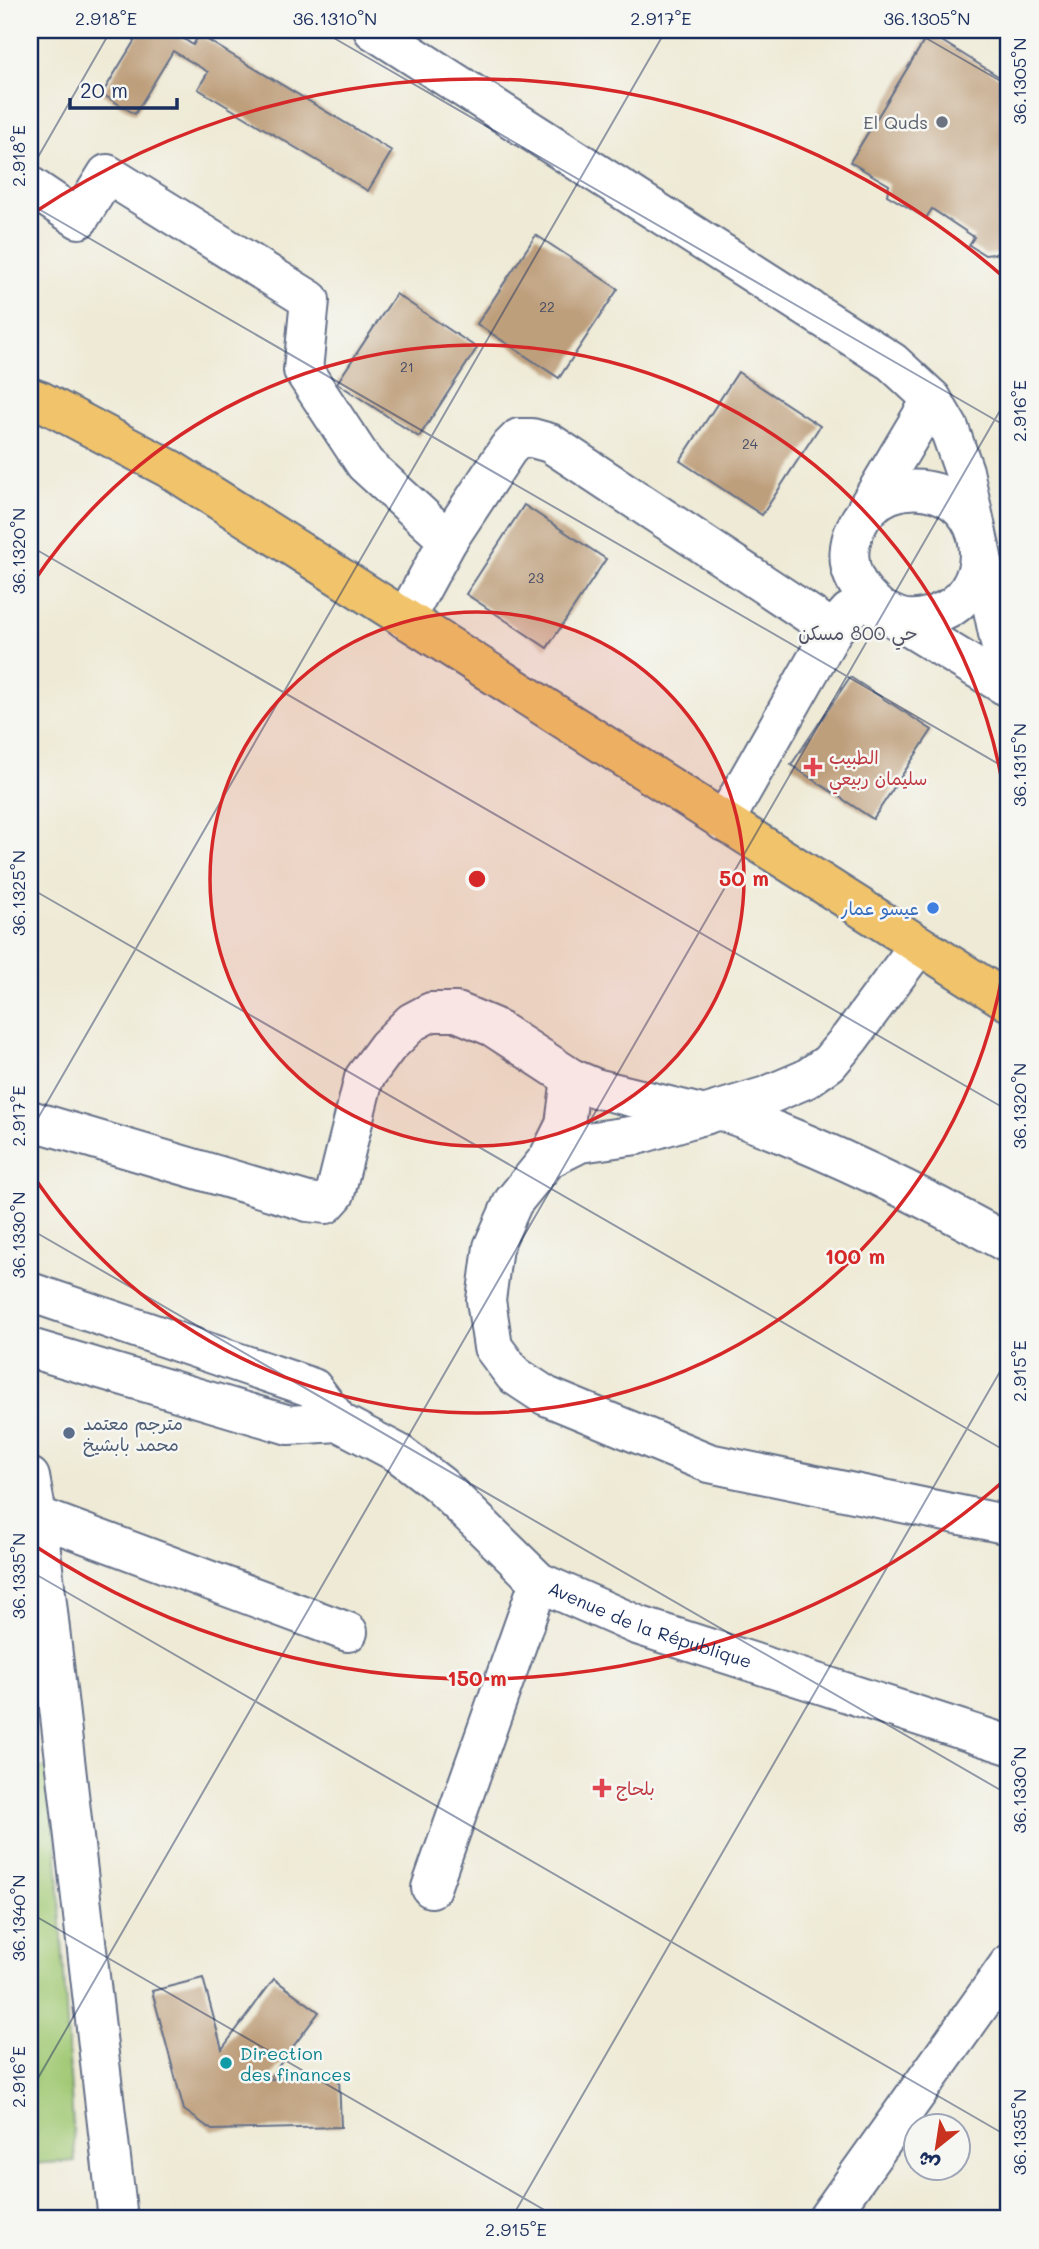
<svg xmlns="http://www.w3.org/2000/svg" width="1039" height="2249" viewBox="0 0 1039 2249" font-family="Mali,'Playpen Sans Arabic',sans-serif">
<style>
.green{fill:#a1c975;stroke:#5e7c6a;stroke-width:2}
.building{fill:#be9f7b}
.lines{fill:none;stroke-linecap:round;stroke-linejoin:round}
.minor-casing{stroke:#657088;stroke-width:42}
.major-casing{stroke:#657088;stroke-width:42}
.minor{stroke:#fff;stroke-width:38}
.major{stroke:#f1c36a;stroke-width:38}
.ticks{fill:none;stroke:#1b2f5e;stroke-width:2;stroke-opacity:0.45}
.ring{fill:none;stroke:#d62828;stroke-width:3.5}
.worship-dot{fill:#6b7280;stroke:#f6f6f2;stroke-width:2.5}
.health-dot{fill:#e0444e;stroke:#f6f6f2;stroke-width:2.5}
.shop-dot{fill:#3f7fe0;stroke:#f6f6f2;stroke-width:2.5}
.service-dot{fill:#5c6f8a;stroke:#f6f6f2;stroke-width:2.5}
.culture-dot{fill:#0f9aa8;stroke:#f6f6f2;stroke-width:2.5}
.labels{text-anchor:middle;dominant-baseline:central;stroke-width:5;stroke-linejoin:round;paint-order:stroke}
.number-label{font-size:14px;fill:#444b65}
.worship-label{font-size:18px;fill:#5b616d;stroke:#f6f6f2;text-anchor:end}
.health-label{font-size:18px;fill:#be3a42;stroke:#f6f6f2;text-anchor:start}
.shop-label{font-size:18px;fill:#366cbe;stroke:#f6f6f2;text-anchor:end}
.service-label{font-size:18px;fill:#4e5e75;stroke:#f6f6f2;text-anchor:start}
.street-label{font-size:18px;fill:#1b2f5e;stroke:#f6f6f2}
.culture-label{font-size:18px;fill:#0d838f;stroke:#f6f6f2;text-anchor:start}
.neighbourhood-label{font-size:19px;fill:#545668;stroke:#f6f6f2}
.centre{fill:#d62828;stroke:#f6f6f2;stroke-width:3.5}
.ring-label{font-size:21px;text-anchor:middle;font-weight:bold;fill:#d62828;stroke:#f6f6f2;stroke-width:5;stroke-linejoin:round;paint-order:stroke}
.neatline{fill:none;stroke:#1b2f5e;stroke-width:2.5}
.ticks-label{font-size:18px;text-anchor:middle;fill:#1b2f5e}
</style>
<rect width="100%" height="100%" fill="#f6f6f2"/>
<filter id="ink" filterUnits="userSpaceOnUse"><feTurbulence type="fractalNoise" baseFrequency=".0143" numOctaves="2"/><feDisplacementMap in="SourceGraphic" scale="14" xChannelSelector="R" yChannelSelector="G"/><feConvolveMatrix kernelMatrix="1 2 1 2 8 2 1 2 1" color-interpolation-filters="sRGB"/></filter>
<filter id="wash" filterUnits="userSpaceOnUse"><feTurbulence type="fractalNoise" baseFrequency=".00686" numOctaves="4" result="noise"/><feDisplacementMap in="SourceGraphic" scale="28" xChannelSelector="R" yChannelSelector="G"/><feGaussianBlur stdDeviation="1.57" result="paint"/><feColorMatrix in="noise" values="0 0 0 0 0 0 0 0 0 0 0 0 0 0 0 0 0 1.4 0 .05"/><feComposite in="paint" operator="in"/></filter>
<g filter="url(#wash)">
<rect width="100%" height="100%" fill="#eeead5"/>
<path class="green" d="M52,1768L75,2161L30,2164V1769Z"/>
<g id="blocks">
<path class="building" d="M141,30H185L181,37L193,45L199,35L392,151L368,191L198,89L208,72L173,51L135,114L102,94Z
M929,33L1009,83V237L1002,253L985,255L969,245L974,237L932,209L926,218L887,195L889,185L850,162Z
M536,235L618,289L559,378L477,324Z
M396,294L477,348L419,437L337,383Z
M738,372L820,426L762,515L680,461Z
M524,505L606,559L547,648L466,594Z
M850,677L932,730L873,819L791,765Z
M203,1978L222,2049L274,1979L319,2012L269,2079L339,2077L341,2127L212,2130L184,2110L152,1991Z"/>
</g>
</g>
<g filter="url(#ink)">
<use href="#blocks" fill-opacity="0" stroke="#657088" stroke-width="2"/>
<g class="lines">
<g class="minor-casing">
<g id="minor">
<path d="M373,30L892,362L932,399L949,428L964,471L1009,686"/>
<path d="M30,186L79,219L107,174L310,300L303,370L365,464L448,540"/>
<path d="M867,508L932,399"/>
<path d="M881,610C888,612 894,616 901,618C913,621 926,618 937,614C993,595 993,512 937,493C921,488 906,488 890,494C860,506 840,546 854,577C861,592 870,600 881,610L1009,688"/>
<path d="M405,619L448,540L508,449L519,438H532L550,443L833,630"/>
<path d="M724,822L833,630L849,612"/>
<path d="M919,945L850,1038L829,1063L806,1079L766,1096L637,1135L580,1143L548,1159L513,1202L493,1247L486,1300L493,1347L514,1375L546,1396L709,1463L1009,1525"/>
<path d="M719,1110C820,1145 915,1192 1009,1244"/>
<path d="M30,1120L308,1202L326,1204L335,1194L364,1078L387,1047L412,1022L431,1012H457L493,1027L571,1078L595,1088L705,1115"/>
<path d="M548,1159L565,1125L571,1078"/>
<path id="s1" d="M30,1292L313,1388L339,1422L398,1453L440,1485L539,1582L637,1625L1009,1745"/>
<path d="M30,1348L289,1425L339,1422"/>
<path d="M30,1477L37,1516L118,2219"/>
<path d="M37,1516L348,1632"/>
<path d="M431,1888L539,1582"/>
<path d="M827,2219L1009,1964"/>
</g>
</g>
<g class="major-casing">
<path id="major" d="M30,397L41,401L170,469L1009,1002"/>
</g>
<use href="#minor" class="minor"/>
<use href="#major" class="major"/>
</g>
</g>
<path class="ticks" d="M320,30L1009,428M912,30L1009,86M30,171L111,30M30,204L1009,770M30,546L1009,1111M30,888L1009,1453M30,1132L666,30M30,1229L1009,1795M30,1571L1009,2137M30,1913L560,2219M30,2092L1009,395M511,2219L1009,1356"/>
<circle cx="477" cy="879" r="267" fill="#d62828" fill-opacity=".12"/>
<g class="ring">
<circle cx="477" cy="879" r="267"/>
<path d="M1009 926A534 534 0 0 1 32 1174M32 584A534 534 0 0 1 1009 832"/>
<path d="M1007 1478A800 800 0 0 1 35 1546M35 212A800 800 0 0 1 1007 280"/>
</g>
<circle class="worship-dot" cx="942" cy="122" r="7"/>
<g class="health-dot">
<path d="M809.5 756.5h7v7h7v7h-7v7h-7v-7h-7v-7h7z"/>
<path d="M598.5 1777.5h7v7h7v7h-7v7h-7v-7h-7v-7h7z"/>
</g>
<circle class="shop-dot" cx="933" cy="908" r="7"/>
<circle class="service-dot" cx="69" cy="1433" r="7"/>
<circle class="culture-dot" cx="226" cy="2063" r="7"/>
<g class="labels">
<g class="number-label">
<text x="547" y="306">22</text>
<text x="407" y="366">21</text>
<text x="750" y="443">24</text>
<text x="536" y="577">23</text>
</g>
<g class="worship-label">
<text x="928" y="122">El Quds</text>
</g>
<g class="health-label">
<text x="829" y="757">الطبيب<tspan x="829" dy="21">سليمان ربيعي</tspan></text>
<text x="616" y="1788">بلحاج</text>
</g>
<g class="shop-label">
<text x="919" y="908">عيسو عمار</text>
</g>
<g class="service-label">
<text x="83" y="1423">مترجم معتمد<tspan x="83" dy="21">محمد بابشيخ</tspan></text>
</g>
<g class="street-label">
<text stroke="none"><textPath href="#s1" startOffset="719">Avenue de la République</textPath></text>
</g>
<g class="culture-label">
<text x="240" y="2053">Direction<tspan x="240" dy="21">des finances</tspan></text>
</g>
<g class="neighbourhood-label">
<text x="858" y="632">حي 800 مسكن</text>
</g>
</g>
<circle cx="477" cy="879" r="10" class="centre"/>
<g class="ring-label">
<text x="744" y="886">50 m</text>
<text x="855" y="1264">100 m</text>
<text x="477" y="1686">150 m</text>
</g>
<rect width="1039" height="2249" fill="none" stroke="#f6f6f2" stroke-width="77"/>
<g transform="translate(937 2147) rotate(210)"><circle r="33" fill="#f6f6f2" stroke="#9ea6b7" stroke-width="2"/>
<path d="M0-5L12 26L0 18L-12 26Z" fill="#c8321e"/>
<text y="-10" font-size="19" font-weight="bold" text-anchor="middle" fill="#1b2f5e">ش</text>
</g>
<path d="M70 98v10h107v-10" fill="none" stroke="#1b2f5e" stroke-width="3.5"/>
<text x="80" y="98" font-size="21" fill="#1b2f5e" stroke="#f6f6f2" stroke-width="5" paint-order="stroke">20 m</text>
<rect x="38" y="38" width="962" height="2172" class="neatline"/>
<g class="ticks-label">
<text x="106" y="25">2.918°E</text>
<text x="335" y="25">36.1310°N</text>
<text x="661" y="25">2.917°E</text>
<text x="927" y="25">36.1305°N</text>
<text transform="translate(1020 81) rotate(-90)" y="6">36.1305°N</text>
<text transform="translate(19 156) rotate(-90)" y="6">2.918°E</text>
<text transform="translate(1020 411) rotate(-90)" y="6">2.916°E</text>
<text transform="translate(19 551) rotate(-90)" y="6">36.1320°N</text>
<text transform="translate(1020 765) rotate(-90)" y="6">36.1315°N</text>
<text transform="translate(19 893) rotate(-90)" y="6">36.1325°N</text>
<text transform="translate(1020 1106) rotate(-90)" y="6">36.1320°N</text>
<text transform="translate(19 1116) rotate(-90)" y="6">2.917°E</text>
<text transform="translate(19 1235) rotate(-90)" y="6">36.1330°N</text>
<text transform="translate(1020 1371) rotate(-90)" y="6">2.915°E</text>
<text transform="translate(19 1576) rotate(-90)" y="6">36.1335°N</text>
<text transform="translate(1020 1790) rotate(-90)" y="6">36.1330°N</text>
<text transform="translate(19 1918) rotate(-90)" y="6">36.1340°N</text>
<text transform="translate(19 2077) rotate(-90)" y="6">2.916°E</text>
<text transform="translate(1020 2132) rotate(-90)" y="6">36.1335°N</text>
<text x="516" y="2236">2.915°E</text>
</g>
</svg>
